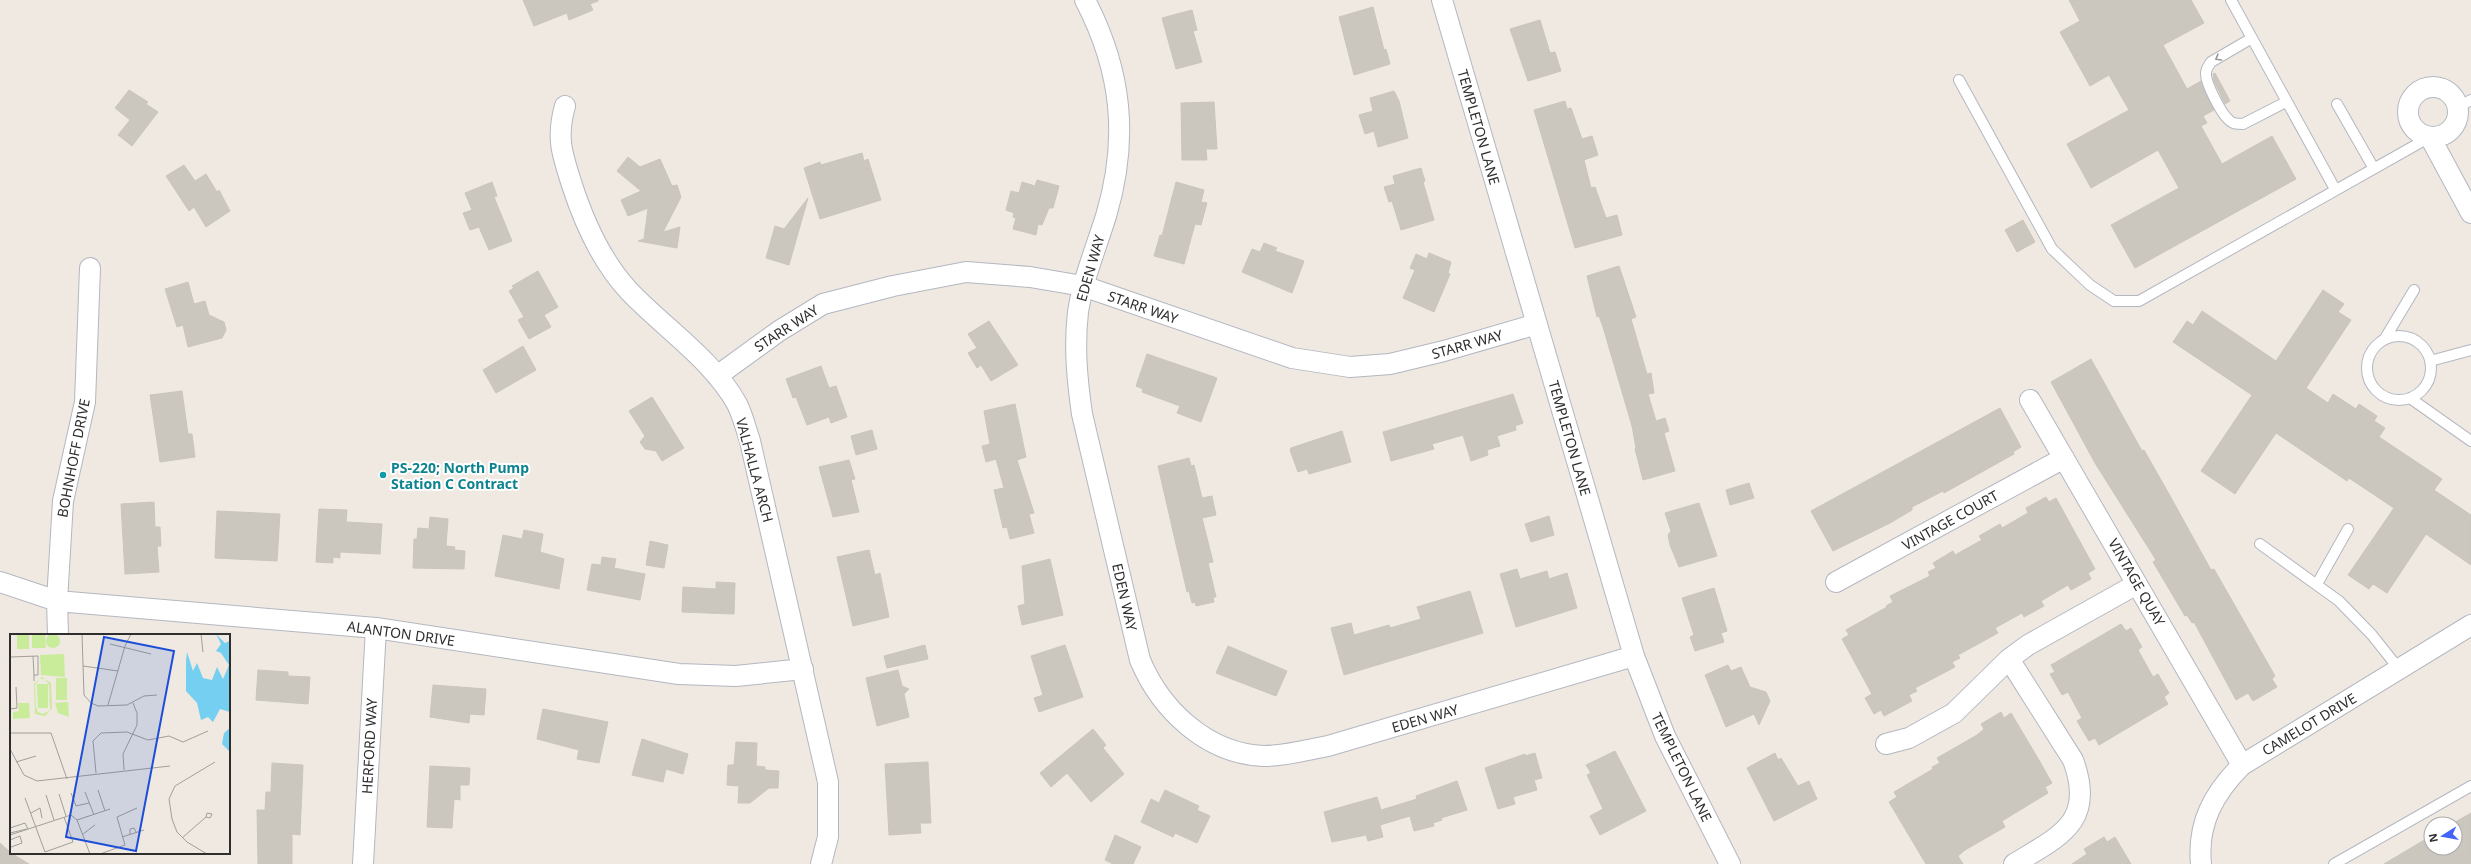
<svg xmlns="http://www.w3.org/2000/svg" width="2471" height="864" viewBox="0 0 2471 864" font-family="'Noto Sans',sans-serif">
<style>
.building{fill:#cbc7bf;stroke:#cbc5ba}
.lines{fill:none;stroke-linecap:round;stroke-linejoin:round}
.lane-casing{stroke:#b4b7c1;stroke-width:12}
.street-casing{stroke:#b4b7c1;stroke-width:22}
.lane{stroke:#fff;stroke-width:10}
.street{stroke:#fff;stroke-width:20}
.oneway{stroke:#969696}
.culture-dot{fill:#0f9aa8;stroke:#fff;stroke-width:1.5}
.labels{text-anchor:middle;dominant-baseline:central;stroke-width:4;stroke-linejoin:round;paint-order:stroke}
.street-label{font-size:14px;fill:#2e2e2e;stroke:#fff}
.culture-label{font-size:14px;font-weight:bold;fill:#0d838f;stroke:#fff;text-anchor:start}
.inset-road{fill:none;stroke:#a29e99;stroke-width:1}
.view{fill:#1d4ed8;fill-opacity:0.15;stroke:#1d4ed8;stroke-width:2}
.inset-edge{fill:none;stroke:#2e2e2e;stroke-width:2}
</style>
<rect width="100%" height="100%" fill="#efe9e1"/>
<path class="building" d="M523,0H598V1L590,4L593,10L569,20L567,13L534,26Z
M2069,0H2191L2204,23L2163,45L2187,89L2201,81L2214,110L2203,116L2207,123L2201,126L2222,164L2272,136L2296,179L2135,268L2111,225L2179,188L2158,150L2091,188L2067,144L2129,110L2109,75L2090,86L2060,32L2080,21Z
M1373,7L1384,50L1386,49L1390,64L1354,75L1339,17Z
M1192,10L1197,30L1193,31L1202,62L1176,69L1162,18Z
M1540,20L1550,53L1555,52L1561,71L1528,81L1510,29Z
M2215,73L2230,101L2225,104L2214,81L2213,74Z
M129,90L148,102L146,104L158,112L132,146L118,135L130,120L115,108Z
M1394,91L1399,101L1408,138L1378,147L1374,131L1365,134L1359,115L1373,111L1370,98Z
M1565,101L1567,109L1571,108L1582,139L1592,136L1598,155L1584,160L1591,188L1595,187L1606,218L1617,215L1622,235L1575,248L1534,110Z
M1214,102L1217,149H1206L1207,160H1182L1181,103Z
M862,153L864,161L868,159L881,200L820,219L804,168L820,162L821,165Z
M628,157L640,167L660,159L672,186L677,185L681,197L663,232L680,227L677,248L638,241L644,239L648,208L628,216L621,200L641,191L617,171Z
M184,165L195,181L206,174L217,192L219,190L230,211L206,227L194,207L189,211L166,176Z
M1421,168L1425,181L1423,182L1434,220L1401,230L1392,201L1389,202L1384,187L1395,184L1393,176Z
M1037,180L1059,186L1053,208H1049L1042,225L1038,224L1036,235L1013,229L1016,218L1013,217L1014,213L1006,210L1011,191L1019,193L1022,182L1035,186Z
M492,182L497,196L494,197L512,241L489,250L479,227L470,230L463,213L472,210L465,193Z
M1176,182L1204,190L1201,202L1207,203L1201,225L1195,224L1184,264L1154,256L1160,235L1162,236Z
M808,198L789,265L766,258L775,226L784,229Z
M2023,220L2035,242L2017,252L2005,230Z
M1264,243L1277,248L1275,251L1304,261L1292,293L1242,272L1252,249L1260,252Z
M1429,253L1451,262L1448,273L1450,274L1434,312L1403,298L1415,270L1410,268L1416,254L1427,259Z
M1619,266L1636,317L1631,319L1647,374L1651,373L1654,393L1648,394L1656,421L1665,418L1669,431L1664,433L1675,471L1643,480L1635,449L1636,448L1632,426L1603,327L1599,316L1597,317L1587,276Z
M538,271L558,307L544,315L551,327L529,339L518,320L524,317L509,291L514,288L512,286Z
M188,282L194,304L205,301L209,315L224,322L226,330L222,338L188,347L183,325L177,327L165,289Z
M2323,290L2344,304L2338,312L2351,320L2306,388L2328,403L2333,394L2356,409L2359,404L2377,416L2374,421L2385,428L2379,437L2442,479L2434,490L2471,515V565L2426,534L2387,593L2373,584L2369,589L2348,575L2394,508L2349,478L2347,481L2276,433L2235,494L2201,471L2252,395L2173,342L2187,321L2193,325L2202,311L2276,361Z
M989,321L1018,365L991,381L981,365L977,368L968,353L977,348L968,334Z
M523,346L536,370L496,393L483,370Z
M1147,354L1217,378L1201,422L1177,413L1180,406L1142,392L1143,389L1136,386Z
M2091,359L2142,451L2144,450L2169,494L2211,570L2214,569L2275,676L2272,679L2277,687L2253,701L2248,693L2236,700L2194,622L2192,623L2187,615L2185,616L2153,562L2156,560L2095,463L2051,382Z
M821,366L829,388L836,386L847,417L831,423L829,417L807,425L796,397L793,398L786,379Z
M182,391L188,434H192L195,457L160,462L150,395Z
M1513,394L1523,423L1515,426L1516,430L1497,436L1500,446L1487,450L1488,455L1471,461L1463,435L1432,444L1434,449L1391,461L1383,432Z
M652,397L684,448L662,461L656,451L645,449L640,442L645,436L629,411Z
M1015,404L1026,457L1017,460L1034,513L1029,514L1034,533L1010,539L1007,527L1003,528L994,490L1004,488L996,459L986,462L982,446L990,444L984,411Z
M2000,408L2021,447L2013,452L2014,454L1944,493L1943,491L1912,507V510L1890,523L1833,551L1811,511Z
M872,430L877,449L856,455L851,436Z
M1342,431L1351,462L1309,474L1307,469L1298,472L1290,450L1291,448Z
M1189,458L1191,466L1194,465L1202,498L1212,496L1216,515L1202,518L1213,562L1208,563L1216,597H1213L1214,602L1196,606L1195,602L1192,603L1189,591L1187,592L1158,466Z
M849,460L855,479L851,480L859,512L833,517L819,467Z
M1749,483L1754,498L1730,505L1726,490Z
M2046,497L2049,502L2056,498L2095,569L2088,573L2091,579L2071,590L2068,585L2041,601L2044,606L2024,617L2022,613L1995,628L1998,633L1958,655L1960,658L1952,662L1955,667L1915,688L1917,691L1909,695L1912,701L1884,716L1881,710L1874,714L1865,698L1872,694L1842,639L1849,635L1846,630L1887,607L1886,606L1893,602L1890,596L1930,576L1928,572L1936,568L1933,563L1953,551L1955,555L1982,540L1979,536L2000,524L2002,528L2028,513L2026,508Z
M154,502L155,527H160L161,546H157L159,572L125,574L121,504Z
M1699,503L1717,556L1679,567L1670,545L1668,535L1671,531L1665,513Z
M319,509L347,510L346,522L382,524L380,554L340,552V558L333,557V563L316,562Z
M217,511L280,514L277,561L215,558Z
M1549,516L1554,535L1531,542L1525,524Z
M430,517L448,519L446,546L455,547L454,550L465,551L464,569L413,568L414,539H417L418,528L429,529Z
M524,530L543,534L540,552L564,559L559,589L495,576L503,535L522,539Z
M650,541L668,545L664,568L646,565Z
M869,550L875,575L880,573L889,617L853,626L837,557Z
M602,557L616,559L614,568L645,574L640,600L587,590L592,564L601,565Z
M1050,559L1063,615L1022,625L1018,606L1025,604L1022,566Z
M1517,569L1520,579L1547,571L1549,579L1567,573L1577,608L1516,627L1500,574Z
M716,582L735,583L734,614L682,612L683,587L716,589Z
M1714,588L1727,631L1721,633L1724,642L1695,651L1690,637L1694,635L1682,598Z
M1470,591L1483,633L1344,675L1331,628L1351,623L1354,635L1389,625L1390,628L1421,619L1417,607Z
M2121,624L2126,631L2131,628L2142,647L2138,650L2153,677L2158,674L2169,693L2164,697L2168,704L2099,745L2095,738L2089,741L2077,721L2082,718L2068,692L2062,695L2050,674L2055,672L2051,665Z
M925,645L928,659L887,668L884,656Z
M1065,645L1083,697L1039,712L1034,698L1043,695L1031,656Z
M1228,646L1287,671L1276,696L1216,673Z
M1728,665L1731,671L1741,667L1750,687L1766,692L1770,701L1759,725L1754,714L1726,727L1705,675Z
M258,670L288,672V676L310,677L308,704L256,700Z
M898,670L902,686L909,689L904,694L909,717L877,726L866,678Z
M433,685L486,689L484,715L470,714L469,723L430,717Z
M543,709L608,722L599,763L577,759L579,750L537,739Z
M2001,712L2004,718L2011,713L2036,755L2052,783L2045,787L2048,793L2002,821L2005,827L1965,850L1958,856L1963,864H1926L1889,802L1897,797L1894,792L1933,769L1932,767L1940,763L1937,758L1977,735L1984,729L1981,724Z
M1093,729L1106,745L1103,748L1124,774L1091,802L1067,773L1051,787L1040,773Z
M642,739L688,754L683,774L666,769L663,782L632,775Z
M736,742L757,743L756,766L765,767V770L779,771L778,788H769L750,803H738L739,786L727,785L728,765H734Z
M1615,751L1646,811L1600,835L1590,816L1603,809L1587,775L1591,773L1586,765Z
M1535,753L1542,778L1534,780L1537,790L1513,797L1515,804L1498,809L1485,768L1525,754V756Z
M1775,753L1778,760L1781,758L1798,786L1809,781L1817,799L1774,821L1747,768Z
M928,762L931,823H920L921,833L889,835L885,764Z
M272,763L303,765L300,835L292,834V864H258L257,810H265L266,792H271Z
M430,766L470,768L469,785H460V800L454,799L452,828L427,827Z
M1457,781L1467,810L1441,818L1442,820L1433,823L1434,826L1414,831L1410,816L1380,825L1383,837L1368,841L1366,835L1332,842L1324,812L1377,797L1381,810L1417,799L1416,796Z
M1165,790L1199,806L1197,810L1210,816L1197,843L1175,833L1173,837L1141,822L1151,799L1159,803Z
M2471,813V864H2384L2431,836V848H2455V824H2452Z
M1115,835L1141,847L1133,864H1113L1105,860Z
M2104,837L2107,842L2115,837L2131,864H2072L2087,854L2084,849Z
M0,843L11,853L29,864H0Z"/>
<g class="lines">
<g class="lane-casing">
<path id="lane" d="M2231,0L2335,189
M2252,38L2211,62C2209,65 2206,69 2206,73C2205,82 2221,113 2228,119C2232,124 2237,124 2243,124L2286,102
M1959,80L2052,249L2090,285L2114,301H2139L2430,137
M2337,104L2373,167
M2458,107L2471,100
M2367 368a32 32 0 1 1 64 0a32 32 0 1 1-64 0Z
M2384,340L2414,290
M2430,361L2471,350
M2410,398L2471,441
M2260,544L2339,601L2372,635L2399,669
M2317,584L2348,529
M2334,864L2471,786"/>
</g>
<g class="street-casing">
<path id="street" d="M1085,0C1122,71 1129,139 1106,216C1096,248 1083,279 1078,312C1074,347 1077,379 1082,414L1140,660C1161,710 1207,754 1264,756C1285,756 1307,750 1328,746L1634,656
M1442,0L1634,656L1665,736L1730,864
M2408 112a25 25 0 1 1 50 0a25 25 0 1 1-50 0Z
M565,106C556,138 562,154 572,185C584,222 602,262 629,291C663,327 713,360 737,404C743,416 746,429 750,441L828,782V837L821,864
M2430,137L2471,213
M717,376L779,331L823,304L893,286L966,272L1030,277L1083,286L1292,358L1350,367L1390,364L1444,351L1537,324
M2030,400L2242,765
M0,582L57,601L376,628L679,674L736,676L803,669
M1836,582L2064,458
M58,635L57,601L63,501L85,402L90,268
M2009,659L2073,760C2096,822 2060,836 2014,864
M1886,744L1909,738L1954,713L2009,659L2028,645L2137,584
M363,864L376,628
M2201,864C2197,823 2214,793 2242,765L2471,625"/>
</g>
<use href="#lane" class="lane"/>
<use href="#street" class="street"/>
</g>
<defs><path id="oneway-chevron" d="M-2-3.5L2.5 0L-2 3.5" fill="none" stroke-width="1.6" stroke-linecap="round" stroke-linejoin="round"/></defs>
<use class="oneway" href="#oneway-chevron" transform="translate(2218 58) rotate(150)"/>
<circle class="culture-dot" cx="383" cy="475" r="4"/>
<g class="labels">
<g class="street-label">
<text transform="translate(1479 127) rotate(74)">TEMPLETON LANE</text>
<text transform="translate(1090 268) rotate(-74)">EDEN WAY</text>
<text transform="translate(1143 307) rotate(19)">STARR WAY</text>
<text transform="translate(786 328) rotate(-33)">STARR WAY</text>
<text transform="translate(1467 344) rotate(-16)">STARR WAY</text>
<text transform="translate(1570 438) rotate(74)">TEMPLETON LANE</text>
<text transform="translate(73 458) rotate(-79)">BOHNHOFF DRIVE</text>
<text transform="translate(755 470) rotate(75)">VALHALLA ARCH</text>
<text transform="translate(1950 520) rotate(-29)">VINTAGE COURT</text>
<text transform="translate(2137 582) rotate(60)">VINTAGE QUAY</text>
<text transform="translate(1125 597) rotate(77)">EDEN WAY</text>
<text transform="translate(401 633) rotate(8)">ALANTON DRIVE</text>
<text transform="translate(1425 718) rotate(-16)">EDEN WAY</text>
<text transform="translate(2309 724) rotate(-31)">CAMELOT DRIVE</text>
<text transform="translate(369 746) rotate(-87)">HERFORD WAY</text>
<text transform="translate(1682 767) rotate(64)">TEMPLETON LANE</text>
</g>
<g class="culture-label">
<text x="391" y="467">PS-220; North Pump<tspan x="391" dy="16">Station C Contract</tspan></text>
</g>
</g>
<g transform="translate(10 634)">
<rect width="220" height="220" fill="#efe9e1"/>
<path d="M7,0H19V15H7ZM22,0H35L36,14H22ZM36 7a7 7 0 1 1 14 0a7 7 0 1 1-14 0ZM54,20L55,43L31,41L30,21ZM32,43L41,49L42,74L35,82L25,80L24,50ZM30,45H35L39,51L40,76L33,80L28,78L26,73L25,51ZM46,44H57V66H46ZM27,50H38V74H28ZM58,68L59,83L48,79L45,69ZM8,69H19L20,84L3,85V78L9,77Z" fill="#c9ec9a" fill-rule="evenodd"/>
<path d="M206,0L215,9L220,7V78L210,75L203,88L198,83L191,86L187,69L176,57V27L177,18L183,37L187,29L193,44L202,46L207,33L213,45L219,31L211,19L206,17L211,10ZM220,94V118L212,110L214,99Z" fill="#75cff0"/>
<path class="inset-road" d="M72,0L74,61L81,69L88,72L117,71L134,62L147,61M191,0L193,18M100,10L141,20M23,22L24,41M0,23L28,22V41H24V47M73,32L108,37M98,71L115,12L121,0M0,75L7,74L6,53M0,99H41L57,145M0,115L14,141L27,147L160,132M6,128L26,122M114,136L113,120L127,91V79L123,69M86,139L83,107L91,99L117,98L138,106L159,102L173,108L198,97M88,156L95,177M75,158L84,181M61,159L66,172L79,169M49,160L56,182M36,161L44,186M15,164L35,218L63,208L54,183M21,179L30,174L32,184M67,186L100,175M0,194L15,189L18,195M0,199L17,195M73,200L85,191M120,200V195L124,194L126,198M0,201L61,181L67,186L80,220M112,203L134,196M172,204L196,183L197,179L202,180L200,184L196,183M0,206L10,202L12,209L1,213M90,220L115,211L107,183L127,174M197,220L177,208L167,198L162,185L159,165L165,152L205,128"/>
<path class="view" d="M94,3L164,17L126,217L56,203Z"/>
<rect width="220" height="220" class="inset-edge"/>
</g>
<g transform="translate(2443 836) rotate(259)"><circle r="19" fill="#ffffff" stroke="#ababab"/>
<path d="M0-3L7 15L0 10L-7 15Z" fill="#4264fb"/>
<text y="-6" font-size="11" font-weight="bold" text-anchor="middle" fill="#2e2e2e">N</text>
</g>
</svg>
